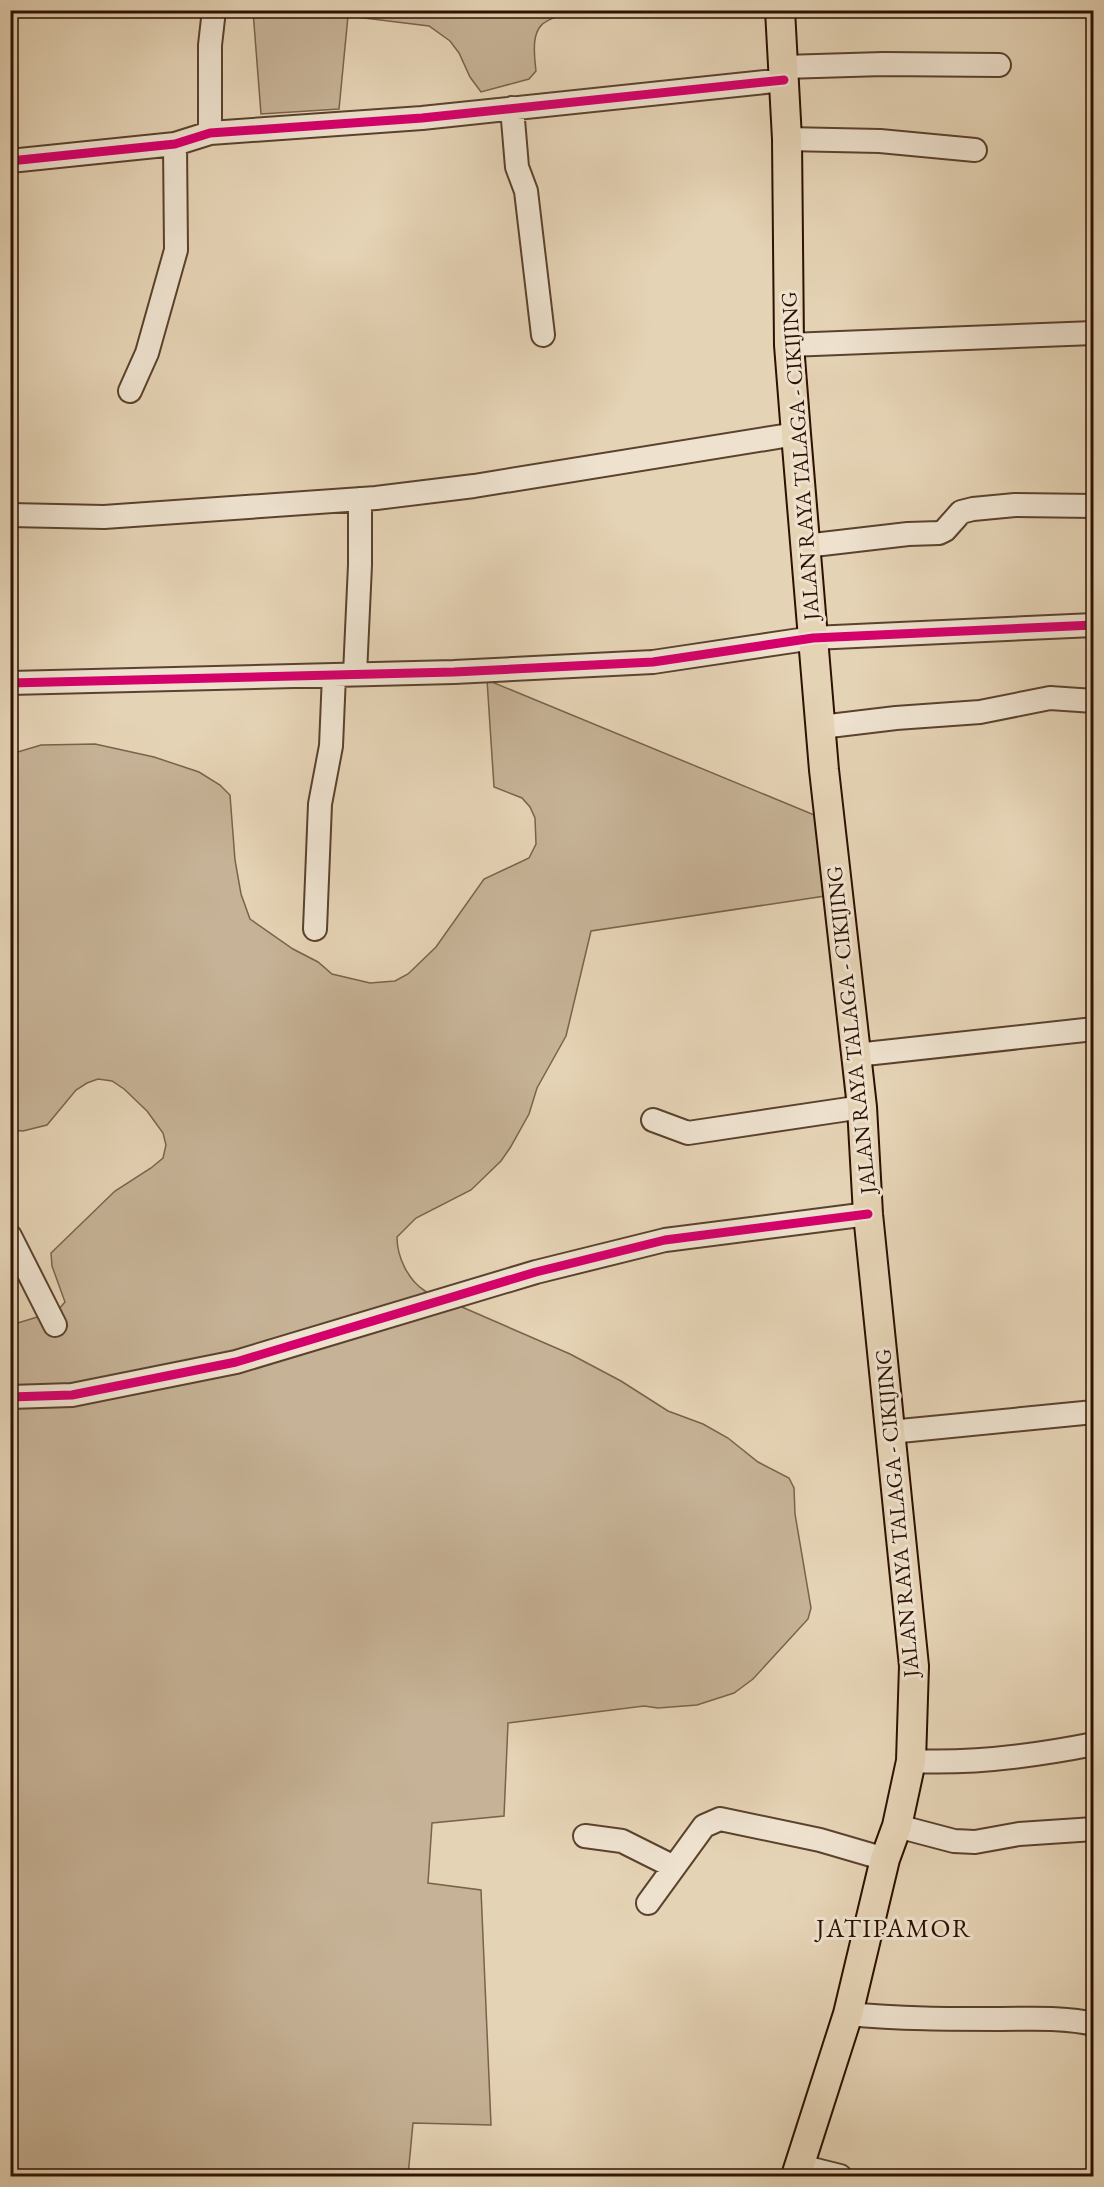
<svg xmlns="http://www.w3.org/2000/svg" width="1104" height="2187" viewBox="0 0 1104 2187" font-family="'EB Garamond',serif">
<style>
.green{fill:#c6b296;stroke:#7a624b;stroke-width:1.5}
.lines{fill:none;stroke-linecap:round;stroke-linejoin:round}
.minor-casing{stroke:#5b422d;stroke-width:26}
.major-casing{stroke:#2d1100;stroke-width:32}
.minor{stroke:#eee2cf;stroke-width:22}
.major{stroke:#e5d3b5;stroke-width:28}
.cycleway-casing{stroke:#eee2cf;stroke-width:13}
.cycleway{stroke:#d6006c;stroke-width:9}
.labels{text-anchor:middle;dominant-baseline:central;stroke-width:6;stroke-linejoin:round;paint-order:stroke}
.street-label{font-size:22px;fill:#2d1100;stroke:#eee2cf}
.quarter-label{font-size:26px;letter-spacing:1.5px;fill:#2d1100;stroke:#eee2cf}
</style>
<rect width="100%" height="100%" fill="#e5d3b5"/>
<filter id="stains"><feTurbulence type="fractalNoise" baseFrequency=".00333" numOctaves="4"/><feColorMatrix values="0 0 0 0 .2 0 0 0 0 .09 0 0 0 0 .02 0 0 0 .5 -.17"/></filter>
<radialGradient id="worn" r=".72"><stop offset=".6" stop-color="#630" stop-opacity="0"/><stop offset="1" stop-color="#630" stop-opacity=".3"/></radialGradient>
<path class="green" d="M253,11V10L585,11C539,19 530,22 536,71L529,79L481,92L470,77L459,53L450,41L429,26L348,16L339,109L261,114Z
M487,680L824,819L825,896L591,931L566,1036L537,1088L529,1114L510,1148L501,1161L471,1190L416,1218L397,1237C397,1257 408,1280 425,1291L570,1354L621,1381L668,1411L703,1424L728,1438L758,1462L789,1478L794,1488L795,1514L811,1608L808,1619L753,1679L734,1693L697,1705L658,1708L644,1706L508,1723L504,1816L432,1823L428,1883L481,1890L491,2125L413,2123L408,2176H11V1325L57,1311L65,1302L52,1266L51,1253L115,1191L151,1168L163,1158L166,1145L163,1133L147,1111L124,1089L112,1081L98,1079L87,1083L76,1090L47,1125L23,1131L11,1130V754L41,745L95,744L154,757L199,772L220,785L230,795L235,860L241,894L250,919L293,949L318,962L332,974L370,983L395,981L408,974L436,947L484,879L529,858L536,844L535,818L530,807L522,798L494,787Z"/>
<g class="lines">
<g class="minor-casing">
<path id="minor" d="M784,67L883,64L999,65
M512,108L517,167L526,191L543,335
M210,133V45L214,10
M787,139L880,141L975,150
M10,161L175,144L210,133L422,118L784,80
M789,345L1094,333
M130,391L147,353L176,250L175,144
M10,515L104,517L376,498L474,486L796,434
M805,546L908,534L939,533L945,530L961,512L973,509L1015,505L1094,506
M355,674L360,565V499
M10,683L454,672L653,662L813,638L1094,625
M821,727L896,718L980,712L1050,698L1094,701
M315,929L320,804L331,746L334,675
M856,1055L1094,1029
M653,1120L688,1133L862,1107
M10,1236L55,1325
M10,1397L72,1395L236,1362L536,1272L665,1240L868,1214
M890,1432L1094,1412
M911,1761C972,1764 1034,1756 1094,1744
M897,1826L954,1841L975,1842L1019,1834L1094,1829
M585,1836L622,1841L674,1867
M648,1903L704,1826L720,1819L820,1840L885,1859
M848,2014C900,2019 950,2019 1001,2019C1031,2019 1064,2017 1094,2024
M800,2166L840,2176"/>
</g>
<g class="major-casing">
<path id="major" d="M780,10L787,139L789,345L796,434L824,770L862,1107L868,1214L914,1666L911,1761L897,1826L885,1859L848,2014L796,2176"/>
</g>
<use href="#minor" class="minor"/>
<use href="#major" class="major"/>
<g class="cycleway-casing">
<path id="cycleway" d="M10,161L175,144L210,133L422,118L784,80
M10,683L454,672L653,662L813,638L1094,625
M10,1397L72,1395L236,1362L536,1272L665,1240L868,1214"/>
</g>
<use href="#cycleway" class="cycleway"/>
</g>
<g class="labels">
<g class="street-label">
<text transform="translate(800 456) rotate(-94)">JALAN RAYA TALAGA - CIKIJING</text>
<text transform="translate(851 1030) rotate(-96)">JALAN RAYA TALAGA - CIKIJING</text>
<text transform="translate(897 1513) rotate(-95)">JALAN RAYA TALAGA - CIKIJING</text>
</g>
<g class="quarter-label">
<text x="894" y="1928">JATIPAMOR</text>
</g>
</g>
<rect width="1104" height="2187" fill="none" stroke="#e5d3b5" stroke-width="36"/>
<rect x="12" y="12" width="1080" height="2163" fill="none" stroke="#2d1100" stroke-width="3"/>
<rect x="18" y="18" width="1068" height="2151" fill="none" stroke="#2d1100" stroke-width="1.5"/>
<rect width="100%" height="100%" filter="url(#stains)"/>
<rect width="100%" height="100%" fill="url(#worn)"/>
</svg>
